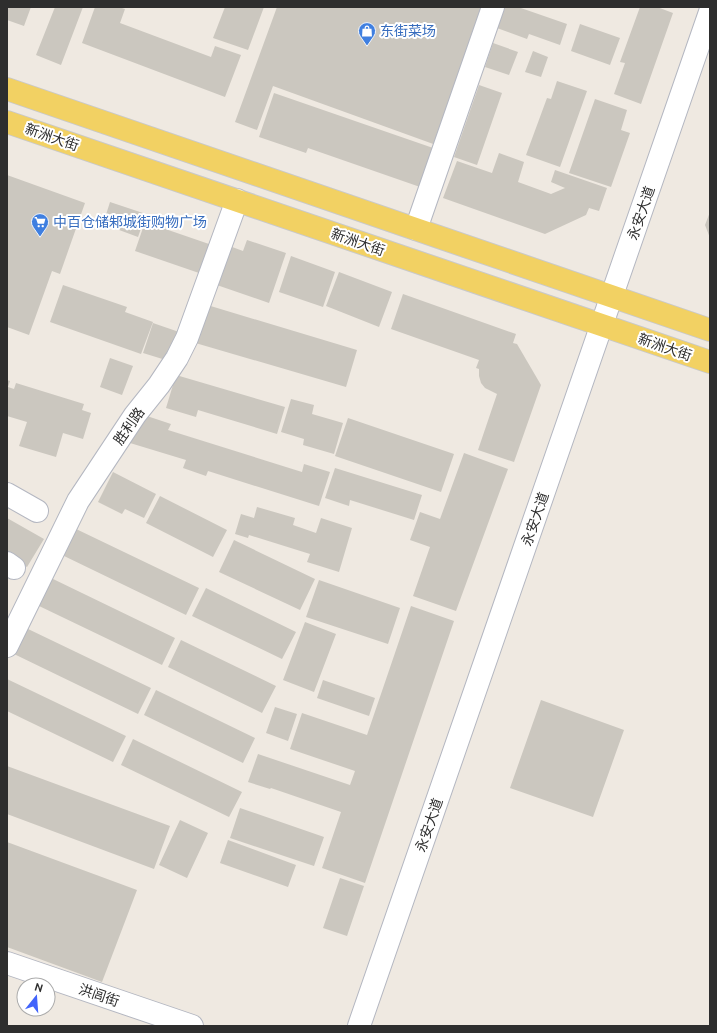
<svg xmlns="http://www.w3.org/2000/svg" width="717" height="1033" viewBox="0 0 717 1033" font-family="Ubuntu,'Noto Sans SC',sans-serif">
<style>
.building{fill:#cbc7bf}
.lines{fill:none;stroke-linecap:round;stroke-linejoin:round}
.minor-casing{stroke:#b4b7c1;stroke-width:24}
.major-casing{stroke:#c9c9c9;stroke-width:24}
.minor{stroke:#fff;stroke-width:22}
.major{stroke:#f2d163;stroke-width:22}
.labels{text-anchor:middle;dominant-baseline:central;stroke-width:4;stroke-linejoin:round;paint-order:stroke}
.shop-label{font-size:14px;fill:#366cbe;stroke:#fff;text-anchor:start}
.street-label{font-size:14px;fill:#2e2e2e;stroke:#fff}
</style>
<rect width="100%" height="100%" fill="#efe9e1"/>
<path class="building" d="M7,7H31L24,26L7,20Z
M55,7H83L61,65L36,55Z
M95,7H119L125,9L120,23L211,57L215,46L241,55L225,97L82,43Z
M225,7H264L248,50L213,38Z
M277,7H486L436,145L273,86L257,130L235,122Z
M504,7H518L567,24L560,45L529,34L527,39L497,28Z
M640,7H657L673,13L641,104L614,94L625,63L620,62Z
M580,24L620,38L610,65L571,51Z
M493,43L518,52L509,75L485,67Z
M533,51L548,57L541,77L525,72Z
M557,81L587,91L560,167L526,155L547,98L551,99Z
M479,85L502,93L477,165L454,157Z
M274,93L436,149L423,188L308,148L306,153L259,137Z
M595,99L627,110L621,130L630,133L611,187L569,173Z
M499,153L524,162L518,182L551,194L565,188L551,182L555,170L607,188L599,211L589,208L586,215L545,234L443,198L457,161L492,173Z
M7,175L85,203L60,274L52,271L29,335L7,327Z
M110,202L146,214L138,237L103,224Z
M710,212V238L705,225Z
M145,222L209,244L199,273L135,251Z
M247,240L286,253L269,303L211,283L224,244L243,251Z
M291,256L335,272L323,307L279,292Z
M339,272L392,292L379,327L326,306Z
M63,285L127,307L125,312L153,322L141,354L50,322Z
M403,294L516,334L513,343L517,344L541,385L514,462L478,450L497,394L485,388L481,383L479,376V369L476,368L479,360L391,329Z
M204,304L357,350L346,387L192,342Z
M153,323L179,332L169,361L143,353Z
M110,358L133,366L122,395L100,387Z
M176,375L285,407L277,434L198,410L196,417L166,408Z
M7,380L10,381L8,387L14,389L16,383L84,404L82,410L91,413L83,439L63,433L56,457L19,446L27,422L7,416Z
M291,399L314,405L312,414L343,423L334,454L303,445L304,439L281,432Z
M144,415L171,424L168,430L302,472L304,464L330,472L319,506L208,471L206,476L183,468L186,460L130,443Z
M348,418L454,454L441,492L335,456Z
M464,453L508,469L456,611L413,596L430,547L410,540L420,512L440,519Z
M335,468L422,495L414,520L350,500L349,506L325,498Z
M113,472L156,494L144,518L125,509L122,514L98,502Z
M160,496L227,530L213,557L146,523Z
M257,507L295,518L293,525L316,533L321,518L352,528L339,572L307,562L310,554L249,535L248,538L235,534L241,514L254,518Z
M7,518L44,539L27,567L7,556Z
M74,528L199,588L186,615L62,555Z
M234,540L315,579L300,610L219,572Z
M51,578L175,638L162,665L37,605Z
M319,580L400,608L388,644L306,617Z
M206,588L296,632L282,659L192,616Z
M411,606L454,621L365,883L322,868L341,812L271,788L270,789L248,782L258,754L350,785L355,771L290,749L302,713L367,735Z
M305,622L336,634L314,692L283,680Z
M26,628L151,688L138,714L14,654Z
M181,640L276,686L262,713L168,667Z
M7,679L126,736L113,762L7,711Z
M323,680L375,698L369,716L317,698Z
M156,690L255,738L243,763L144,715Z
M541,700L624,730L593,817L510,788Z
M275,707L297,714L288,741L266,733Z
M133,739L242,792L229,817L121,765Z
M7,766L170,826L154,869L7,814Z
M240,808L324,837L314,866L230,838Z
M180,820L208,833L187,878L159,865Z
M228,840L296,865L288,887L220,863Z
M7,842L137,890L102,982L7,947Z
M340,878L364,886L347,936L323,928Z"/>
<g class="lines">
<g class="minor-casing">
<path id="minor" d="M416,229L493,7
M7,494L37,511
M7,563L14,568
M7,646L78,501L135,415L159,385L177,358L187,338L237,200
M7,963L192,1026
M359,1026L710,12"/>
</g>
<g class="major-casing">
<path id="major" d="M7,89L710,330
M7,122L710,362"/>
</g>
<use href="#minor" class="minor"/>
<use href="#major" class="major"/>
</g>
<defs>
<g id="shop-pin" transform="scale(0.9)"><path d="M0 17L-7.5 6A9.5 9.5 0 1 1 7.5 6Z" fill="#3f7fe0" stroke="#fff"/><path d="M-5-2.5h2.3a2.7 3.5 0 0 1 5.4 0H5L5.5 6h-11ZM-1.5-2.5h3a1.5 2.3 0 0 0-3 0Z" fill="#fff"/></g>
<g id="supermarket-pin" transform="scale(0.9)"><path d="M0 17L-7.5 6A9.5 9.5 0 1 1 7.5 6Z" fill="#3f7fe0" stroke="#fff"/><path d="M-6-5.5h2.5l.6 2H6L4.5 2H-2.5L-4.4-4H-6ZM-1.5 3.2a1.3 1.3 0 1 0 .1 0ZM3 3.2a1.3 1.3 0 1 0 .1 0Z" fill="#fff"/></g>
</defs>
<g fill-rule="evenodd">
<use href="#shop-pin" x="367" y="31"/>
<use href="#supermarket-pin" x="40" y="222"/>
</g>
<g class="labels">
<g class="shop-label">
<text x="380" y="31">东街菜场</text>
<text x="53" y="222">中百仓储邾城街购物广场</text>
</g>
<g class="street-label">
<text transform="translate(52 137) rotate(19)">新洲大街</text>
<text transform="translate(641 213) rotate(-71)">永安大道</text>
<text transform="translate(358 242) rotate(19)">新洲大街</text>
<text transform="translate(665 347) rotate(19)">新洲大街</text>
<text transform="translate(129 426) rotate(-55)">胜利路</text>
<text transform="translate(535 519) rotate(-71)">永安大道</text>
<text transform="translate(429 825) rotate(-71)">永安大道</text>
<text transform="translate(99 995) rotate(19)">洪闾街</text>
</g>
</g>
<rect width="717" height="1033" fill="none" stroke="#2e2e2e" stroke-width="16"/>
<g transform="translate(36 997) rotate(17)"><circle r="19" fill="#ffffff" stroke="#ababab"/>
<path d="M0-3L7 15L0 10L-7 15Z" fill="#4264fb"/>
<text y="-6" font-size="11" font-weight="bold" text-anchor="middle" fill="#2e2e2e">N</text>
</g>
</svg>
